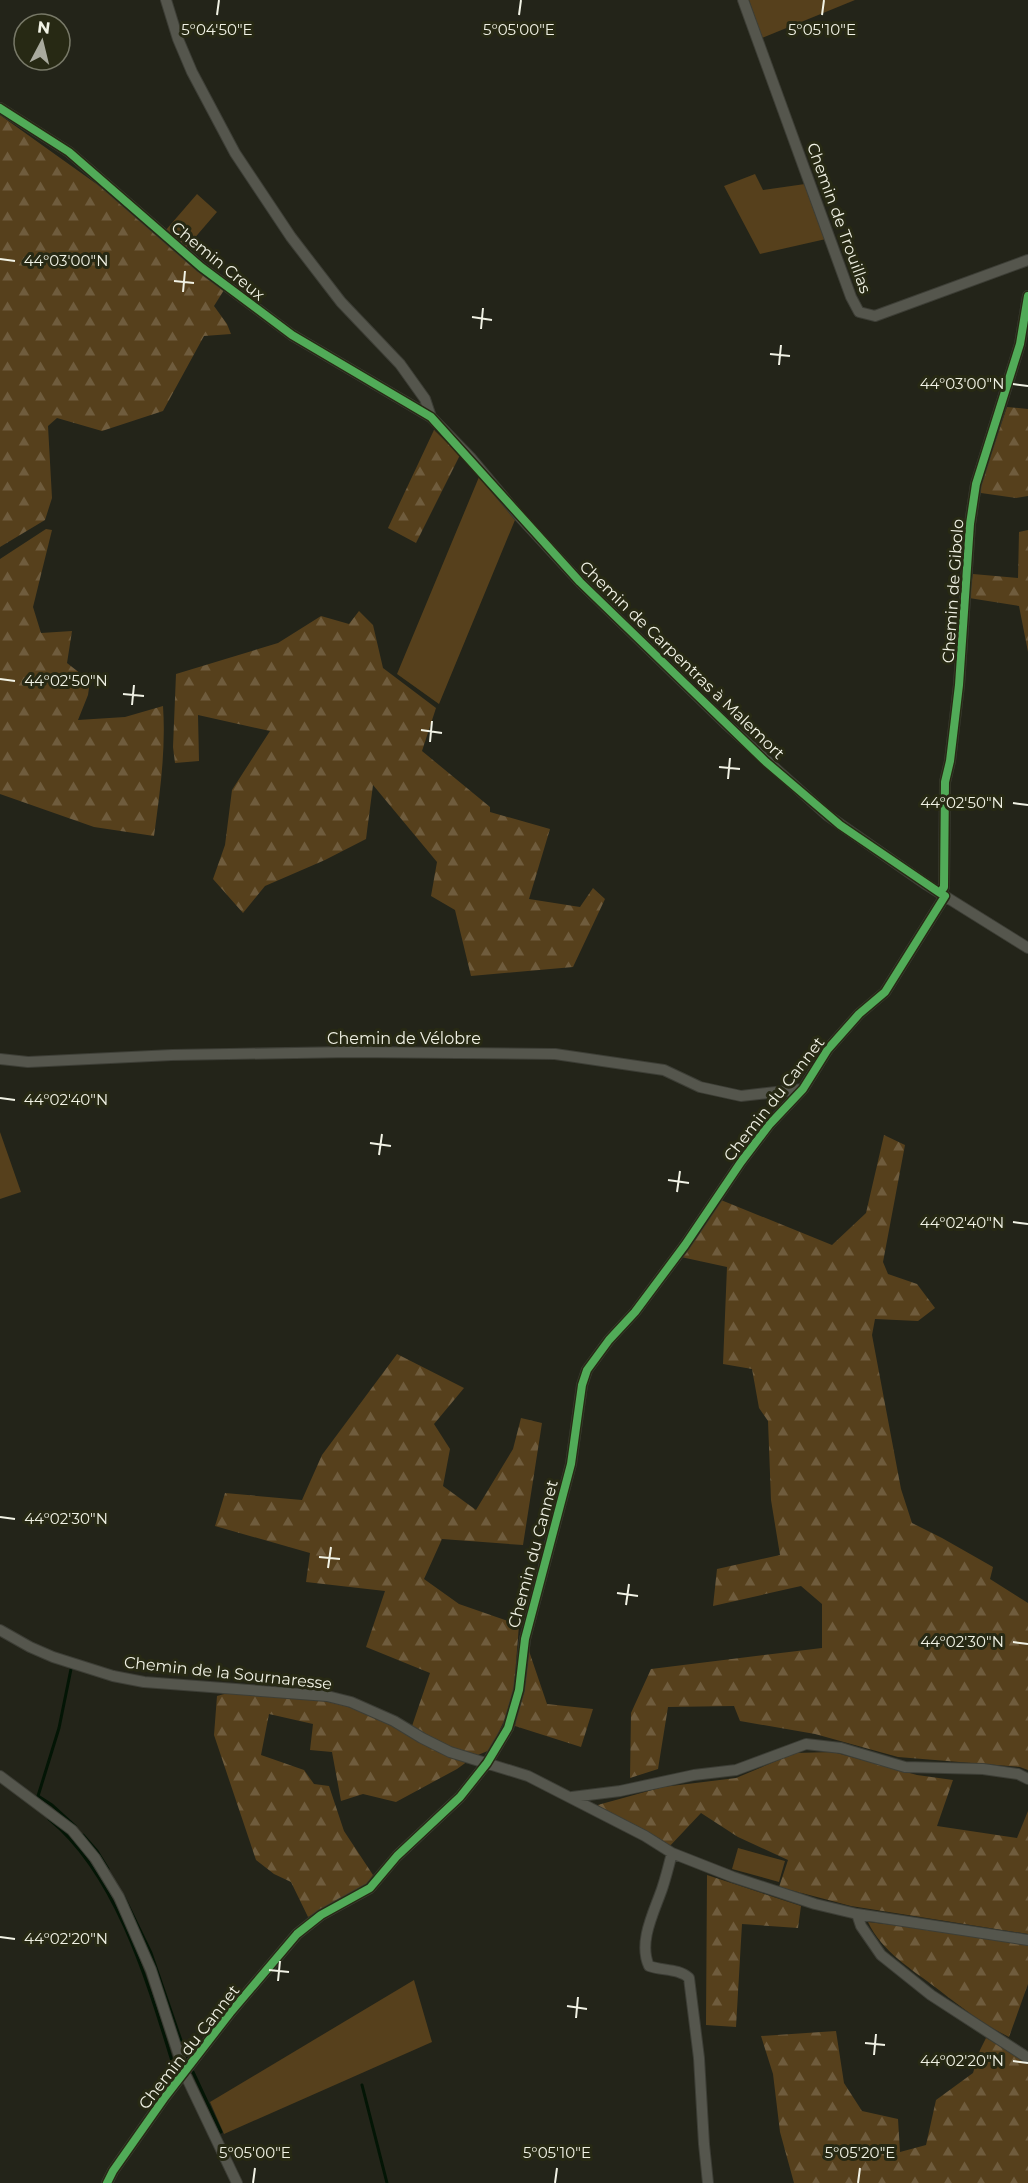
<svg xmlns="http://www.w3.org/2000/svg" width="1028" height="2183" viewBox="0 0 1028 2183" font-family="Montserrat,sans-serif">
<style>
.green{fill:#56401c}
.forest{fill:url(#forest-firs)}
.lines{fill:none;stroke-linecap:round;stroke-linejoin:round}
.stream{stroke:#031505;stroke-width:3}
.minor-casing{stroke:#3d3e36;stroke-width:12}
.minor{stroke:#55564d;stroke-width:10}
.cycleway-casing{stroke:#272914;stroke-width:11}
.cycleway{stroke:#51ab58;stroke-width:8}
.ticks{fill:none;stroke:#f1f2e5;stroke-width:2}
.labels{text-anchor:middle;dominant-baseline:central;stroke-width:6;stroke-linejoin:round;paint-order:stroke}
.street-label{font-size:16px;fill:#f1f2e5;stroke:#272914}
.ticks-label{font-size:15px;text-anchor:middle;fill:#f1f2e5;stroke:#272914;stroke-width:6;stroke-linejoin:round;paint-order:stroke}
</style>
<defs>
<pattern id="forest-firs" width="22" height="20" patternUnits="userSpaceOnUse" patternTransform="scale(1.5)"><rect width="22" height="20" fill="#56401c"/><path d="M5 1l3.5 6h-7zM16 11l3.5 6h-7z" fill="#6f5c3d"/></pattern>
</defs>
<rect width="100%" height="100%" fill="#232419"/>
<path class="green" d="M749,0H855L762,38Z
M755,174L763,190L805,184L826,239L760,254L724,186Z
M197,194L217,212L186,248L165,231Z
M479,477L515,520L439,704L397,674Z
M0,1132L21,1192L0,1199Z
M738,1848L785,1861L779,1882L732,1869Z
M414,1980L432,2042L224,2134L210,2102Z"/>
<path class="forest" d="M0,115L119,200L224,290L214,306L227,324L231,334L204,336L163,411L102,431L57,418L48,426L52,498L45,520L0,547Z
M1007,407L1028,409V496L1016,498L981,493V484Z
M434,430L460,455L416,543L388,528Z
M46,529L52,530L33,607L41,633L72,631L67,663L90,681L88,695L78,720L125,717L163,706C166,750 160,792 154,836L94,827L0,794V559Z
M1028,530V652L1019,606L969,598L973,574L1018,578L1019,532Z
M359,611L373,625L383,668L436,708L422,751L490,807V812L550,829L529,899L580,907L593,888L605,899L573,967L471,976L455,910L431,896L437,862L373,785L366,839L325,860L265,886L243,913L213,879L225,845L232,790L270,731L198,715L199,761L175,763L173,747L176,674L278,643L321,616L349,624Z
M884,1135L905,1145L883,1262L888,1274L917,1284L935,1308L918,1321L875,1319L872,1335L901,1489L912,1523L942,1538L993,1567L990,1579L1028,1603V1770L1020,1767L898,1757L815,1734L740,1721L734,1706L668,1707L658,1769L630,1778L631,1713L651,1669L822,1648V1604L801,1586L713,1606L717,1569L780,1555L771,1500L768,1421L759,1408L752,1369L723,1364L727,1267L681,1257L721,1200L832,1245L866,1213Z
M397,1354L464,1388L434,1424L450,1449L443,1486L476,1510L513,1449L521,1418L542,1423L523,1545L442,1539L424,1579L459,1604L519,1625L514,1688L505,1719L490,1750L473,1757L431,1739L412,1726L430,1673L366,1647L385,1591L306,1582L310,1553L215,1526L225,1493L302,1500L322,1455Z
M529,1651L547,1704L593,1709L581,1747L515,1726Z
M235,1691L324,1699L378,1717L468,1761L457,1769L396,1802L363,1794L341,1801L332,1752L310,1750L313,1724L269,1714L261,1755L304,1770L314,1784L329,1786L344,1831L373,1875L367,1884L308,1917L291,1882L274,1874L256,1860L214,1735L217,1696Z
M833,1752L917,1775L953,1780L937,1826L1017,1838L1028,1811V1934L851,1906L779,1887L788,1860L738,1837L701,1813L668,1848L594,1806L663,1787L736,1778L795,1753Z
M707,1875L801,1906L798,1928L742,1924L736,2027L706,2025Z
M868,1922L910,1927L1028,1945V1984L1009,2037C983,2024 961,2007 939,1990C913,1970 882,1952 868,1922Z
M836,2031L844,2083L862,2111L898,2119L900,2152L926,2145L936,2100L973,2073L980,2050L986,2038L1028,2062V2183H794L780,2132L773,2074L761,2036Z"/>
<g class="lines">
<path class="stream" d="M71,1669L59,1728L38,1796L52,1805L75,1826
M49,1819C119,1876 150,1990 176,2074
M83,1835L97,1851L108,1869
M123,1895L151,1953L187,2058
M193,2072L221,2132
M362,2085L387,2183"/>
<g class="minor-casing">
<path id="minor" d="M166,0L178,39L192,72L235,153L291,237L341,302L400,364L425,399L431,417L471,458L520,517L580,582L725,723L827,815L927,885L1028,948
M743,0L851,297L859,312L875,316L1028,260
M0,108L69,152L201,267L292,335L431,417
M940,893L944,887L945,782L950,761L959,685L970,524L976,484L1020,344L1028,296
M0,1059L28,1062L172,1055L351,1052L555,1054L664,1070L700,1087L741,1096L803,1089
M0,1630L30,1647L53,1657L113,1676L144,1682L327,1696L351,1702L394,1721L422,1738L450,1752L528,1776L645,1836L672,1853L733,1877L815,1904L857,1914L1028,1940
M0,1776L72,1830L95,1858L119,1897L151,1970L185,2074L237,2183
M572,1797L620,1791L694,1775L736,1770L806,1744L841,1748L905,1767L983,1769L1018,1774L1028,1779
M672,1853C669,1865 666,1877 662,1889C654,1912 638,1942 649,1966C662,1971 678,1968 689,1978L699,2058L704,2144L708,2183
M857,1914L861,1926L881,1955L931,1995L1028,2058
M107,2183L113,2171L165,2097L230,2013L297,1934L321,1915L370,1888L397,1856L460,1797L487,1763L508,1728L519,1690L525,1639L571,1464L582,1385L587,1370L609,1340L635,1312L685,1245L741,1162L769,1125L803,1089L828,1049L859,1014L885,992L945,896"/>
</g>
<use href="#minor" class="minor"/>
<g class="cycleway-casing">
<path id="cycleway" d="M0,108L69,152L201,267L292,335L431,417L580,582L766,762L840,825L940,893L944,887L945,782L950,761L959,685L970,524L976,484L1020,344L1028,296
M107,2183L113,2171L165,2097L230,2013L297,1934L321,1915L370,1888L397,1856L460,1797L487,1763L508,1728L519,1690L525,1639L571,1464L582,1385L587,1370L609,1340L635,1312L685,1245L741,1162L769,1125L803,1089L828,1049L859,1014L885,992L945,896"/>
</g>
<use href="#cycleway" class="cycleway"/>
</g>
<path class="ticks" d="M217,15L219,0M519,15L521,0M822,15L824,0M0,259L15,261M174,281L194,283M183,292L185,271M472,317L492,320M481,329L483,308M770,354L790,356M779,365L781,345M1013,384L1028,386M0,679L15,681M123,694L144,696M132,705L134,685M421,730L442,733M430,742L432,721M719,767L740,769M728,779L730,758M1013,803L1028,805M0,1098L15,1100M370,1143L391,1146M379,1155L382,1134M668,1180L689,1183M677,1192L680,1171M1013,1222L1028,1224M0,1517L15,1519M319,1557L340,1559M328,1568L331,1547M617,1593L638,1596M626,1605L629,1584M1013,1642L1028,1644M0,1937L15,1939M269,1970L289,1972M278,1981L280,1961M567,2006L587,2009M576,2018L578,1997M865,2043L885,2045M874,2055L876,2034M1013,2061L1028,2063M253,2183L255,2168M555,2183L557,2168M858,2183L860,2168"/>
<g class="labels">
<g class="street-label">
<text transform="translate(839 218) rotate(70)">Chemin de Trouillas</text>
<text transform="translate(218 261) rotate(39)">Chemin Creux</text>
<text transform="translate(953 591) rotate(-86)">Chemin de Gibolo</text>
<text transform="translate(682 660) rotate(44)">Chemin de Carpentras à Malemort</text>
<text x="404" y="1038">Chemin de Vélobre</text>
<text transform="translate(774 1099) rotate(-52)">Chemin du Cannet</text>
<text transform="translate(533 1554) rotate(-75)">Chemin du Cannet</text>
<text transform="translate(228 1673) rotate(6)">Chemin de la Sournaresse</text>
<text transform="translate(189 2047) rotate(-52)">Chemin du Cannet</text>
</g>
</g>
<g class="ticks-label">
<text x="217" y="35">5°04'50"E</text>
<text x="519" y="35">5°05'00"E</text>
<text x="822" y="35">5°05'10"E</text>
<text x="66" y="266">44°03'00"N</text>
<text x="962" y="389">44°03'00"N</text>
<text x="66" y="686">44°02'50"N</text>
<text x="962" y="808">44°02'50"N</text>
<text x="66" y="1105">44°02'40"N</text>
<text x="962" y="1228">44°02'40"N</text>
<text x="66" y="1524">44°02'30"N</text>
<text x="962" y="1647">44°02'30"N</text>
<text x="66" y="1944">44°02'20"N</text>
<text x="962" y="2066">44°02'20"N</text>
<text x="255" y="2158">5°05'00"E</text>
<text x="557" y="2158">5°05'10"E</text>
<text x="860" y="2158">5°05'20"E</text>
</g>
<g transform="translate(42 42) rotate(7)"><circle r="28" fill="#272914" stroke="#787968" stroke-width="1.5"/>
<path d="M0-4.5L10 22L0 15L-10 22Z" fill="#a9aa9e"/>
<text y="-9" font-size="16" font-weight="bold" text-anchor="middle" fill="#f1f2e5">N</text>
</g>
</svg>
